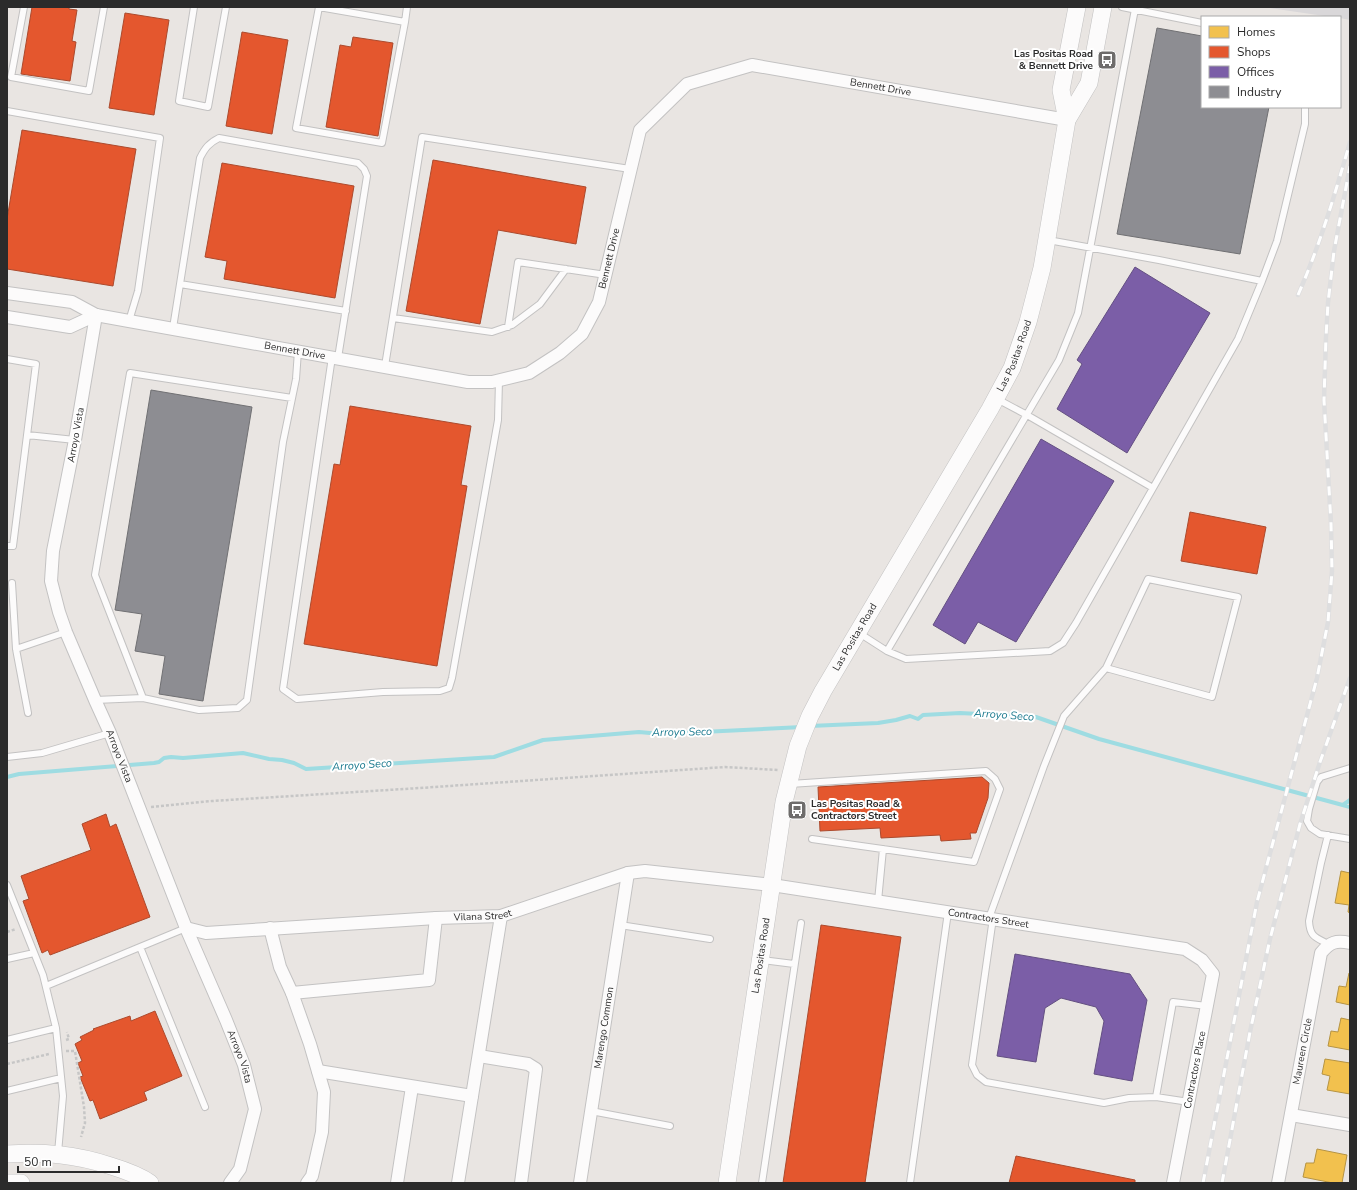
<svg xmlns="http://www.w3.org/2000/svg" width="1357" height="1190" viewBox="0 0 1357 1190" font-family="'Nunito Sans',sans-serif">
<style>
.industrial{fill:#d9d7d9}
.homes{fill:#f2c14e;stroke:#b69444}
.shops{fill:#e4572e;stroke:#ac4a2d}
.offices{fill:#7b5ea7;stroke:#634f82}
.industry{fill:#8d8d92;stroke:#707073}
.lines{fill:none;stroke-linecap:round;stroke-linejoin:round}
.stream{stroke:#9edce2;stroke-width:4}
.lane-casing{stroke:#c3c2c2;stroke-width:8}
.street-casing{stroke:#c3c2c2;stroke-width:14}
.secondary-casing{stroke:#c3c2c2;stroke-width:18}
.path{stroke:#c6c6c6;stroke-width:2.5;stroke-dasharray:3 2;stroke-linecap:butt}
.lane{stroke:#fcfbfb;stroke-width:6}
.street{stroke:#fcfbfb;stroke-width:12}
.secondary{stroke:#fcfbfb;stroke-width:17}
.rail-casing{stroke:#dededf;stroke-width:4.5}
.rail{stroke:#fff;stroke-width:3;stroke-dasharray:9;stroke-linecap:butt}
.labels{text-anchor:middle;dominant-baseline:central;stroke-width:4;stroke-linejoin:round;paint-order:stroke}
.poi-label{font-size:10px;font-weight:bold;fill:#2b2b2b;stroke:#fff;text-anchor:end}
.street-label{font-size:10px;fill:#2b2b2b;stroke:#fff}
.water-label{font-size:11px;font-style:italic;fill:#1c7a8f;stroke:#fff}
</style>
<rect width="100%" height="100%" fill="#e9e5e2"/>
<path class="industrial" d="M1263,7H1350V20L1340,18V17H1331Z"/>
<path class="homes" d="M1341,871L1350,873V913L1348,912L1349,905L1335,903Z
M1349,973H1350V1005L1336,1002L1339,986L1346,987Z
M1341,1018L1350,1020V1050L1328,1046L1331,1031L1338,1032Z
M1325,1059L1350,1063V1094L1327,1090L1330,1076L1322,1074Z
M1317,1149L1347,1155L1342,1183H1333L1303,1177L1306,1163H1314Z"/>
<path class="shops" d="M32,7H69V9L77,10L72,41L76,42L70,81L21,74Z
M125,13L169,20L154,115L109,108Z
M242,32L288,40L272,134L226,126Z
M353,37L393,43L378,136L326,127L340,45L351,47Z
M22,130L136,149L113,286L7,269V219Z
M433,160L586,187L576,244L498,230L480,324L406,311Z
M222,163L354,186L335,298L224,279L227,261L205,257Z
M350,406L471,426L461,485L467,486L437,666L304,644L334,464L340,465Z
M1190,512L1266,527L1257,574L1181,561Z
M982,777L989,783L988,798L976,833H970L971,839L941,841L940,835L881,838L880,828L820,831L818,787Z
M106,814L110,827L116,824L150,917L50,955L48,950L42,953L23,901L29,899L21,876L91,850L82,824Z
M821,925L901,937L865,1183H783Z
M155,1011L182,1076L144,1092L147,1100L100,1119L93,1100L90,1101L80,1077L83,1076L78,1063L82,1061L75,1044L82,1040L80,1037L94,1030L93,1029L130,1016L131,1021Z
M1016,1156L1135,1180V1183H1009Z"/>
<path class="offices" d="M1135,267L1210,313L1127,453L1057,409L1082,364L1077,360Z
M1041,439L1114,481L1016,642L978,622L965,644L933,625Z
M1015,954L1130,974L1147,1000L1132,1081L1094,1074L1104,1021L1096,1007L1061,998L1045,1008L1036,1062L997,1056Z"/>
<path class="industry" d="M1157,28L1202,36V107H1269L1240,254L1117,234Z
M151,390L252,407L203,701L159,694L165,656L135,651L142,614L115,610Z"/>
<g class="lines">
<path class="stream" d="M810,726L878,723L896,720L910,716L918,719L923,715L960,713L1036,717L1099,739L1350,807
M7,777L19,774L154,763L159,762L164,758L171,757L183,758L243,753L269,759L282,760L294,763L306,769L494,757L543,740L639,732L661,734L802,727
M1343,805L1350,800"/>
<g class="lane-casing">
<path id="lane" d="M24,7L11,77L89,91L104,7
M194,7L179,101L208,107L226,7
M319,7L296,128L382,143L405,22L319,7
M1122,7L1202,23
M405,22L407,7
M7,111L160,138L138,291L129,321
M1048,240L1159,260L1262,281
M180,284L346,311
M393,318L492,332L512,325L540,304L566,269
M508,327L518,262L606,275
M173,328L200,158C205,148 209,143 219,138L358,163L364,169L367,176L338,358
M332,357L283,689L297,699L383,692L440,691L449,688L452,678L498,420L499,380
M7,359L36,364L13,546H7
M385,366L422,137L630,169
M997,399L1027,415L1153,488
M27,435L75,440
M12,583L16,649
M859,633L887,651L906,659L1050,651L1063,643L1076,623L1238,339L1262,281L1277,241L1305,124V107
M887,651L1059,360L1078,313L1135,9
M143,698L95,575L130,373L292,398
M95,700L143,698L199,710L238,708L247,700L283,442L296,379L298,351
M28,713L16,649L66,632
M7,757L42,753L110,733
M1350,768L1321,777L1317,782L1309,809L1307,821L1311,828L1320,834L1350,839
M790,784L986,771L995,779L1000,789L974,862L812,839
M7,885L43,975L56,1028L63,1096L58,1153
M878,901L883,849
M989,918L1044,766L1064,716L1106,668L1148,579L1238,597L1212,697L1106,668
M993,918L972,1065L977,1075L986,1082L1104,1103L1129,1098L1156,1097L1189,1102
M620,925L710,939
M1328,944C1315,937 1310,937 1309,921L1321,863L1328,835
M140,947L186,928
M7,959L34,953
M762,960L794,964
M46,986L140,947L205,1107
M7,1040L56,1028
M7,1091L61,1078
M1156,1097L1173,1002L1207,1006
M591,1111L670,1126
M762,1183L801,923
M910,1183L948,912"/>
</g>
<g class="street-casing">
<g id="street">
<path id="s1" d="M7,293L72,302L96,315L129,321L468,382H492L529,373L560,353L582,334L599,302L640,130L687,84L752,65L1067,120"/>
<path id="s2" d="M96,315L75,440L53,551L51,581L59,612L66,632L95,700L110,733L186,928L226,1020L244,1065L255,1109L240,1169L230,1183"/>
<path d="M7,317L70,327L96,315"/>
<path id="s3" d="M186,928L206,933L436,918L501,916L628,873L645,871L772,885L1185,949L1202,960L1213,974L1173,1183"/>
<path d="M270,928L280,967L292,993L310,1044L324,1092L322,1132L312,1176L307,1183"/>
<path d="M292,993L429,980L436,918"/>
<path d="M479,1056L528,1064L536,1069L521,1183"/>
<path d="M318,1071L472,1096"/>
<path d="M1291,1115L1350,1125"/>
<path d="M397,1183L412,1087"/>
<path d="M458,1183L501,916"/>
<path id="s4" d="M580,1183L628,873"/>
<path id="s5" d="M1278,1183L1321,953C1330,942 1336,940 1350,943"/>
</g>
</g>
<g class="secondary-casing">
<g id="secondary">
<path d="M1067,120L1061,90L1077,7"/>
<path d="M7,1154C45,1152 74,1154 111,1166C124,1170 139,1175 150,1183"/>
<path d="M8,1183H21"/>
<path id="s6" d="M727,1183L784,802L798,746L810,716L823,691L990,409L1012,368L1028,322L1042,268L1067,120L1089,83L1103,7"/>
</g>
</g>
<path class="path" d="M151,807L212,801L420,788L725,767L778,770
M7,932L16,929
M66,1040L69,1039L67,1032
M66,1051H75L84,1107L85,1123L81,1137
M7,1064L49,1054"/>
<use href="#lane" class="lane"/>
<use href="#street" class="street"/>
<use href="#secondary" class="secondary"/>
<g class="rail-casing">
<path id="rail" d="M1298,295C1320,245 1335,194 1350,142
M1203,1183L1257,902L1317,678L1328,622L1332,571L1331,524L1324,400L1326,337L1328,303L1334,251L1350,166
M1222,1183L1250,1032L1270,939L1300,824L1320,762L1350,678"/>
</g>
<use href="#rail" class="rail"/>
</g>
<defs>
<g id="bus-square" transform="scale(1)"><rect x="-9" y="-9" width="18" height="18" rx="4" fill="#6e6c6b" stroke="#fff"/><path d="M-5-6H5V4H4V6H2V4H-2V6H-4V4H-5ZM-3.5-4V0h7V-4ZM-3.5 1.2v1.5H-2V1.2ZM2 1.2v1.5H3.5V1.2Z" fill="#fff"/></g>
</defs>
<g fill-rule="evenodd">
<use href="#bus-square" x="1107" y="60"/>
<use href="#bus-square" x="797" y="810"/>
</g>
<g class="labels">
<g class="poi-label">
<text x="1093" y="54">Las Positas Road<tspan x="1093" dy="12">&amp; Bennett Drive</tspan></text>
<text x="811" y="804" text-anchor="start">Las Positas Road &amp;<tspan x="811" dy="12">Contractors Street</tspan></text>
</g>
<g class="street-label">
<text stroke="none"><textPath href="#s1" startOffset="1076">Bennett Drive</textPath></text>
<text stroke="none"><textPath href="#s1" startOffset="680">Bennett Drive</textPath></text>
<text stroke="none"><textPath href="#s1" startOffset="295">Bennett Drive</textPath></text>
<text stroke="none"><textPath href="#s6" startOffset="890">Las Positas Road</textPath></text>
<text transform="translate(76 435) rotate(-80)">Arroyo Vista</text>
<text stroke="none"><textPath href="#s6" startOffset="566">Las Positas Road</textPath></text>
<text stroke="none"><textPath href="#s2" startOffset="458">Arroyo Vista</textPath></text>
<text stroke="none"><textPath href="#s3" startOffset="298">Vilana Street</textPath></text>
<text stroke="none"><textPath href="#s3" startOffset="814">Contractors Street</textPath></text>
<text stroke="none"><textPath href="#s6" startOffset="230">Las Positas Road</textPath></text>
<text stroke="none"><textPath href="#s4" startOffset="157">Marengo Common</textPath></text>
<text stroke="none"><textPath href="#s5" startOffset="134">Maureen Circle</textPath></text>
<text stroke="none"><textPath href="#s2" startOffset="782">Arroyo Vista</textPath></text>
<text transform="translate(1195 1070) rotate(-79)">Contractors Place</text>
</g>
<g class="water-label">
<text transform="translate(1004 715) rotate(4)">Arroyo Seco</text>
<text transform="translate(682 732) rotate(-1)">Arroyo Seco</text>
<text transform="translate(362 765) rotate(-4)">Arroyo Seco</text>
</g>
</g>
<rect width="1357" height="1190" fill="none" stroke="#2b2b2b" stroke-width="16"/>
<rect x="1201" y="16" width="140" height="92" fill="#ffffff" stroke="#aaaaaa"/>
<rect x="1209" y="26" width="20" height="12" fill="#f2c14e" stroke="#aaaaaa"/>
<text x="1237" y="36" font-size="12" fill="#2b2b2b">Homes</text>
<rect x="1209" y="46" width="20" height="12" fill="#e4572e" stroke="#aaaaaa"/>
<text x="1237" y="56" font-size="12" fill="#2b2b2b">Shops</text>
<rect x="1209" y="66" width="20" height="12" fill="#7b5ea7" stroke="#aaaaaa"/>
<text x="1237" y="76" font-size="12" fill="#2b2b2b">Offices</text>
<rect x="1209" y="86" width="20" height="12" fill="#8d8d92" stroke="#aaaaaa"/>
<text x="1237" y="96" font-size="12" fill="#2b2b2b">Industry</text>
<path d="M18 1166v6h101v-6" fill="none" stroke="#2b2b2b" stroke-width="2"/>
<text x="24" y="1166" font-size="12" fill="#2b2b2b" stroke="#ffffff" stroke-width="3" paint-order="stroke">50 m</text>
</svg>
